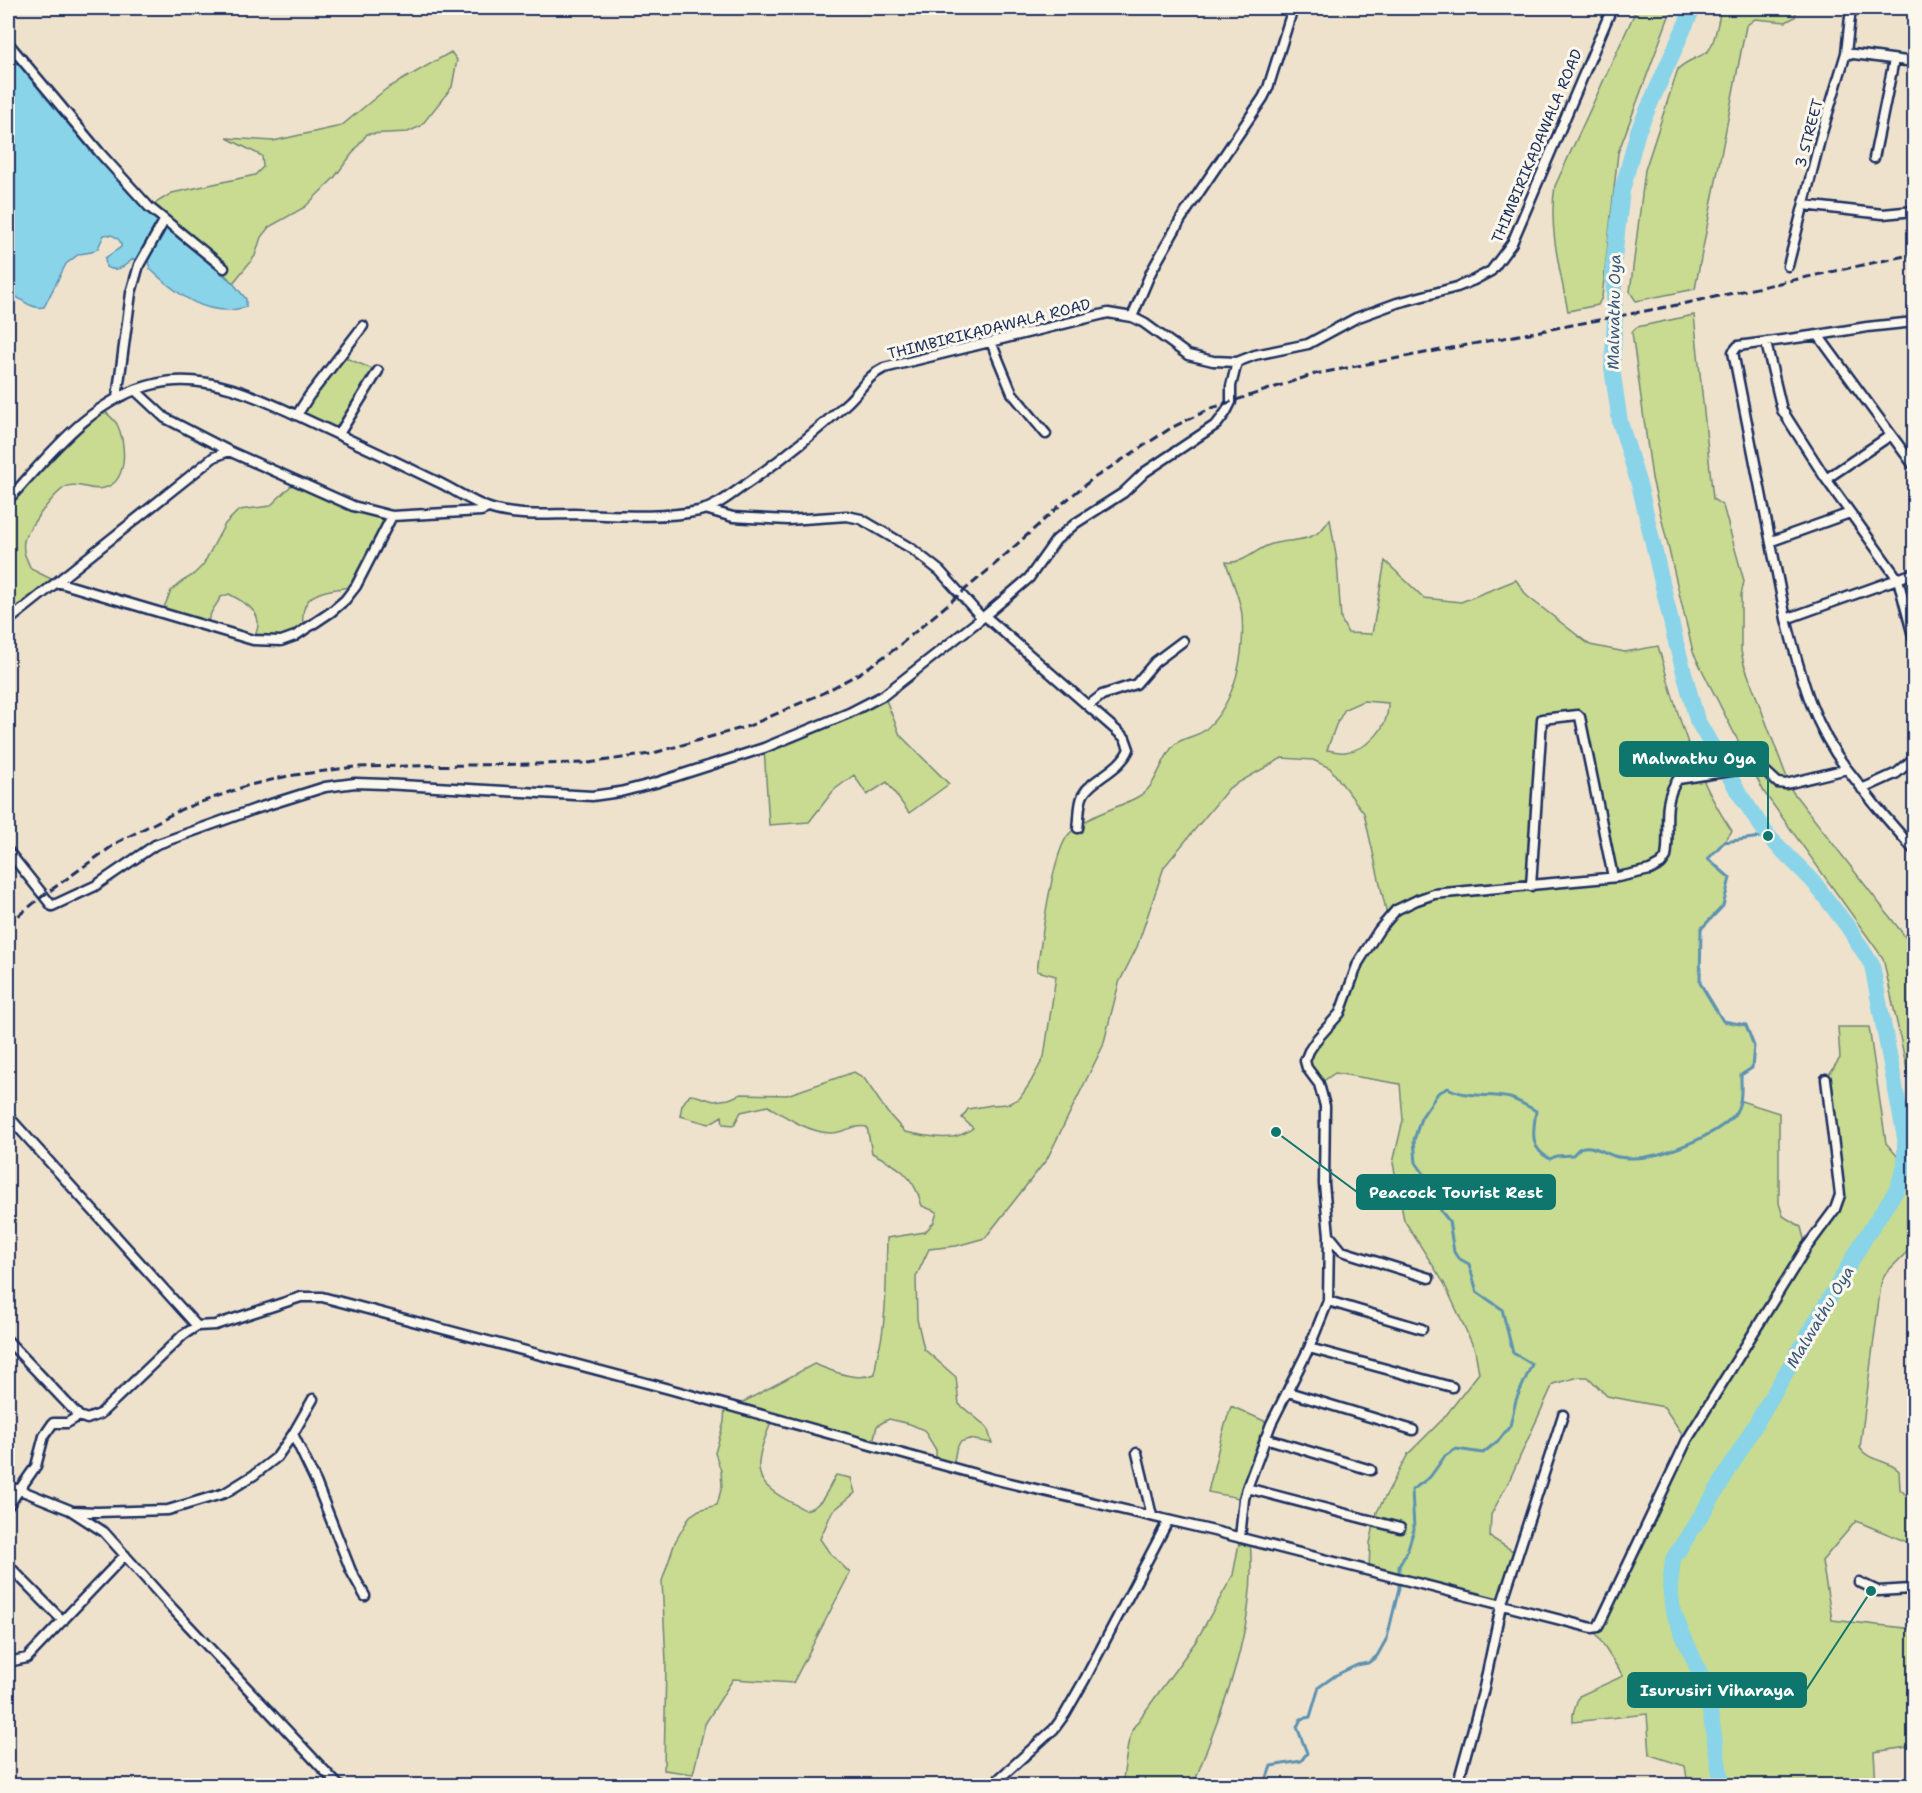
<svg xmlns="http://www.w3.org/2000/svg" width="1922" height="1793" viewBox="0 0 1922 1793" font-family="'Shantell Sans',sans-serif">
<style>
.green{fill:#c8db90;stroke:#728577;stroke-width:1.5;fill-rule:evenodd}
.water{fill:#89d4e9;stroke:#5d92b1;stroke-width:1.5}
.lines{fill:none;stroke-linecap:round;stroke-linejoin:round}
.stream{stroke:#5d92b1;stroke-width:3}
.river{stroke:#89d4e9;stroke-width:16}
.street-casing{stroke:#1b2f5e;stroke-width:13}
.street{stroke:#fbf7ec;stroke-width:8}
.rail{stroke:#1b2f5e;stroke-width:3;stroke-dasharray:9 4.5;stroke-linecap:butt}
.labels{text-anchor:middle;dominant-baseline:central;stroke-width:6;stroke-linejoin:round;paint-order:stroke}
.street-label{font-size:15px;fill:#1b2f5e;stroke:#fbf7ec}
.water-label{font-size:16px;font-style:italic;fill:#365881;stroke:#fbf7ec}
.leader{fill:none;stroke:#0f766e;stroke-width:2}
.callout-dot{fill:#0f766e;stroke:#fbf7ec;stroke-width:2}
.callout{fill:#0f766e;stroke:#0f766e;stroke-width:2}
.callout-label{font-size:16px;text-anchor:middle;font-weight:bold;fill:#fff}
</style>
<rect width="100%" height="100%" fill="#efe2cd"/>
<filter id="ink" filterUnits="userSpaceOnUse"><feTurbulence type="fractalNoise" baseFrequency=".0167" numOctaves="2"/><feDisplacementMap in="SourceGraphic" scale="12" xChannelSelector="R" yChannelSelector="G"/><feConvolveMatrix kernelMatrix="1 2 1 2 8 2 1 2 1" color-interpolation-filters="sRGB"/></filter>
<g filter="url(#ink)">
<path class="green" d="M1637,8H1672L1618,153L1602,297L1598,305L1568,311C1560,271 1548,226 1555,186Z
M1721,8H1797L1795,17L1786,22L1755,19L1746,26L1695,289L1636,301L1630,292L1645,170L1678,69C1688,59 1700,58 1708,51C1715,44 1719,18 1721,8Z
M451,52L457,60L452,87L421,126L408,132L367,134L334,178L305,207L269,227L261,237L255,256L233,283L202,251L149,207L172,193L255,175L263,167L262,156L227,138L273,141L341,126L386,89Z
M1694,315L1713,499L1723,506L1744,581L1741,595V651L1744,664L1792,791L1914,948V1102L1883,958L1764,792L1693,652L1652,478L1632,332L1637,327Z
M341,356L378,371L339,434L297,415Z
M101,408C106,413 113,418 117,424C126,442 129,482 104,488C91,492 80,482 68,486C57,489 25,531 24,542C22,551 27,560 31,569L57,582L8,621V500Z
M296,481L392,516L356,586C324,591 296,590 304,631L295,636L253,640C267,615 250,605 229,594L221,597L212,611L206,625L162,612L171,591L181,582L193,575L203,565L225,524L239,510L270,506Z
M1330,519L1337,561L1341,619L1348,633L1372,634L1385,561L1424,598L1461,602L1516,580L1527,596L1590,645L1625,652L1658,646C1677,711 1693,775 1732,831L1724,842L1708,859L1730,878L1723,906L1701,929L1700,983L1723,1021L1746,1025L1754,1046L1752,1068L1741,1075V1101L1779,1113V1203L1783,1216L1801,1227L1806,1247L1840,1195L1826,1079L1840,1058L1838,1027H1869L1886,1143L1905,1165L1914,1162V1245L1885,1274L1881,1284L1860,1448C1869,1462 1888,1459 1899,1471L1900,1489L1905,1494L1914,1495V1545L1856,1521L1822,1561L1832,1620L1914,1629V1746L1874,1752L1876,1785H1688L1685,1766L1650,1755L1647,1714L1573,1722V1714L1579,1696L1623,1676L1592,1628L1598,1626L1687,1441L1664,1407L1607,1396L1588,1377H1579L1553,1384L1509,1481L1491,1515L1490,1537L1518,1554L1501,1606L1369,1571L1370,1543L1377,1512L1408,1454L1443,1419L1479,1373L1475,1350L1444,1283L1404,1220L1393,1163L1403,1120L1400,1084L1335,1073L1319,1084L1305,1061L1332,1024L1358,963L1388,919L1364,813L1330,768L1313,760L1282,758L1229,788L1164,867L1137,947L1119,983L1103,1046L1047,1159L985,1238L956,1246L929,1249L916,1277L917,1319L924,1349L956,1377L959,1404L987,1427L992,1443L969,1439L960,1442L956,1450L953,1467L936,1463V1450L924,1430L910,1424L889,1419L885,1421L877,1426L872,1446L773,1418C765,1438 748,1471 769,1488C779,1497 793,1503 805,1510C823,1507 827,1490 836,1475L851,1478L855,1493L832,1512L820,1539L829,1552L850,1573L793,1683L733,1679L705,1724L693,1774L664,1770L666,1662L662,1581L675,1542L690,1516L699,1510L717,1505L722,1486L721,1471L715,1453L724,1422L725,1404L734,1407L814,1364C833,1371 855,1382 875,1374C875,1362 878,1353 881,1341C887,1308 886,1272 887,1238L925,1232L934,1222L937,1212L922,1206C914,1175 898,1166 872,1153L867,1127C853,1124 842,1134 830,1133C808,1132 786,1117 768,1106L741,1112L734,1125L723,1124L722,1116L709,1124L680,1116L682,1105L690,1094L714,1101L729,1099L741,1094L787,1095L854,1072L864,1078L887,1112L905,1132C928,1136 953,1144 973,1128L962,1118L968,1109L992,1105L1008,1104L1020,1098L1030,1083L1044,1057L1056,976L1037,971C1041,944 1052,852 1069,834C1088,814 1120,808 1141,795C1157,785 1161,759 1174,745C1182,737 1198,737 1206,729C1236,702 1245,653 1242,615C1240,598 1231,579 1226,562C1244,564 1253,551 1269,545C1283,540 1299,542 1312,536C1320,533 1325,526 1330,519ZM1363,701L1388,703C1389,727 1370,749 1345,752C1340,753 1333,751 1327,750L1336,725L1345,709ZM1581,717L1613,877L1531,885L1542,719Z
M884,695L900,735L949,784L909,813L887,782L867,795L854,775L834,790L809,822L769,825L764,748Z
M1231,1406L1271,1424L1244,1499L1208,1492L1221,1438Z
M1240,1538L1250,1541C1258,1624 1225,1701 1196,1778L1188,1785L1122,1786L1128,1744L1133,1728L1196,1641L1233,1575Z"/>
<path class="water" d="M8,47L146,209L233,283L246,299V307C207,319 177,294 150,269L147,256L137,260L133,259C124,266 118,273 106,267L105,258L121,247C122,239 112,233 104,235L98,248L92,252L79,254L66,264L44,307C30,310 20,297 8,292Z"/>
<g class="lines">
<path class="stream" d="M8,858L25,879
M1264,1786L1271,1766L1301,1761L1307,1753L1297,1727L1301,1719L1310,1717L1319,1687L1336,1675L1357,1665L1368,1663L1377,1656L1387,1638L1399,1588V1566L1407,1552L1414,1529L1412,1490L1430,1477L1445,1456L1456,1449L1483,1453L1499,1440L1510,1426L1516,1400L1532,1364L1513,1353L1502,1309L1477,1292L1469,1264L1458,1258L1454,1252L1449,1221L1441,1211L1439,1195L1416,1163L1414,1140L1421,1118L1438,1093L1448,1088C1468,1099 1489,1093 1510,1098C1519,1101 1527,1106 1536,1111C1533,1133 1529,1148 1550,1159L1556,1156L1573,1155C1576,1152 1579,1147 1584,1147C1593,1145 1605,1153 1614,1156C1620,1158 1627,1158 1633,1158C1660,1158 1716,1136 1734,1115C1743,1103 1741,1088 1741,1075L1752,1068L1754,1046L1746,1025L1723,1021L1700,983L1701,929L1723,906L1730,878L1708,859L1724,842L1768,836"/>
<path class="river" d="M1693,8L1638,131L1622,191L1613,267L1615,319L1612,368L1620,422L1640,488L1676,643L1697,720L1739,793L1768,836L1812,880L1848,927L1872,965L1905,1138V1166L1897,1189L1865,1238L1711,1500L1673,1559L1670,1586L1673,1612L1702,1678L1710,1711L1722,1786"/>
<g class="street-casing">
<path id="street" d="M8,43L100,153L149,207L224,268
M1846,53L1914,62
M1874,158L1894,60
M1804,205L1883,214L1914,211
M1788,266L1821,136L1846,53L1851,8
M1132,317L1151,272L1181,219L1263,98L1268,88L1293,8
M1818,335L1867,327L1914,322
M991,342L1012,393L1046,434
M1766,343L1782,410L1826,479L1898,579L1914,640
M136,391L165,418L229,451L353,506L392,516L481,511L488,508
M117,398L131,293L139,265L164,221
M297,415L309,396L363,326
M339,434L378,371
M1826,479L1891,435
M8,500C49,455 92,398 155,384C211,370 272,404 322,427C361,445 401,464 440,483C456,491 472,502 489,508C516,517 546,514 574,514C615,515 658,519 699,511C716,507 729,496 742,487C780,461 815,433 848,402C861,390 867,376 884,368L1108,313L1132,317L1144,323L1188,355L1213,361L1237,362L1255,355L1308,344L1356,318L1397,303L1457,287L1474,280L1491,271L1512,243L1612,8
M705,509L733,517L750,518L788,520L847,516L861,519L912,549L940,571L982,618
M1772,541L1850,513
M57,582L253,640L281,641L295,636L331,612L345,600L356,586L392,516
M985,616L1125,738L1129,749C1120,771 1092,778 1083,795C1078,806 1080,817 1078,828
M1786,619L1733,352L1738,346L1818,335L1914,466
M8,621L214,457L229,451
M1088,706L1102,695L1136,684L1155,662L1183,641
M1847,769C1812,725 1800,672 1786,619L1914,573
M1862,789L1897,773L1914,758
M8,851L52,906L95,886L155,845L255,809L325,787L355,783L384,784L592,796L620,792L655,783L764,748L849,713L884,695L982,618L1029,578L1056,540L1076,523L1123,493L1145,472L1217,424L1226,412L1231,402V386L1237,362
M1531,886L1542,719L1578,715L1580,717L1613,877
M8,1116L197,1326
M1329,1235L1342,1251L1429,1278
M1328,1301L1422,1329
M8,1341L79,1416L87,1419L100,1414L183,1335L197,1326L215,1325L301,1297H322L669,1389L993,1479L1214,1531L1592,1628L1598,1627L1602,1619L1687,1440L1806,1248L1835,1209L1840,1195L1826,1079
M1309,1348L1452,1387
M1288,1392L1413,1430
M293,1434L316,1482L351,1571L365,1596
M1265,1438L1371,1470
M1137,1453L1152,1516
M8,1487L20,1490L70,1510L104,1532L172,1608L339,1786
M1247,1488L1400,1528
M8,1506L36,1466L44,1436L53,1423H67L79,1416
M73,1511L97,1512L168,1510L225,1493L254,1475L277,1457L293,1434L313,1399
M1240,1538L1244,1499L1247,1488L1271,1424L1309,1348L1328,1301L1329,1235L1324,1184L1325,1106L1319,1084L1307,1068L1305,1061L1309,1051L1317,1039L1340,1013L1358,963L1379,930L1396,910L1417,900L1434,894L1618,877L1650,870L1661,864L1666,857C1671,830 1660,804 1678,779L1744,769H1757L1765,771L1778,783L1786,784L1847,769L1876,806L1914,850
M8,1565L63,1621
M1859,1582L1878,1591L1911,1589L1914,1591
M8,1657L13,1661L27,1658L125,1555
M991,1786L1054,1729L1065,1714L1085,1679L1168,1521
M1457,1786L1483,1692L1501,1606L1563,1415"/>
</g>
<use href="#street" class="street"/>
<path class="rail" d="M8,924L44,895L118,842L182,809L246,786L288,776L354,767L588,763L650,754L749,726L823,693L860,673L895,649L993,566L1057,508L1091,480L1171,428L1212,408L1315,374L1682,304L1914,254"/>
</g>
</g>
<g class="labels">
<g class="street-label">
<text transform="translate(1809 133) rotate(-75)">3 STREET</text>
<text transform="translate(1537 146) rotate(-67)">THIMBIRIKADAWALA ROAD</text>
<text transform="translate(989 329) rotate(-14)">THIMBIRIKADAWALA ROAD</text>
</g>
<g class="water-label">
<text transform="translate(1614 312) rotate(-89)">Malwathu Oya</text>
<text transform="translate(1820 1317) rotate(-59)">Malwathu Oya</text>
</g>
</g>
<path class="leader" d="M1768 836L1768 759M1276 1132L1357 1192M1871 1591L1806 1690"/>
<g class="callout-dot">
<circle cx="1768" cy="836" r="6"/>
<circle cx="1276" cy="1132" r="6"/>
<circle cx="1871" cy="1591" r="6"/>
</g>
<g class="callout">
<rect x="1620" y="742" width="148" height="34" rx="6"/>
<rect x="1357" y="1175" width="198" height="34" rx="6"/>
<rect x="1628" y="1673" width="178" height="34" rx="6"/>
</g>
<g class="callout-label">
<text x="1694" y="764">Malwathu Oya</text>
<text x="1456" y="1198">Peacock Tourist Rest</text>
<text x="1717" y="1696">Isurusiri Viharaya</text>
</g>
<rect width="1922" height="1793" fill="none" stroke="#fbf7ec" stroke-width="30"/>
<rect x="15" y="15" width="1892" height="1763" fill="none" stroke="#1b2f5e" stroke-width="2" filter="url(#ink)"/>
</svg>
